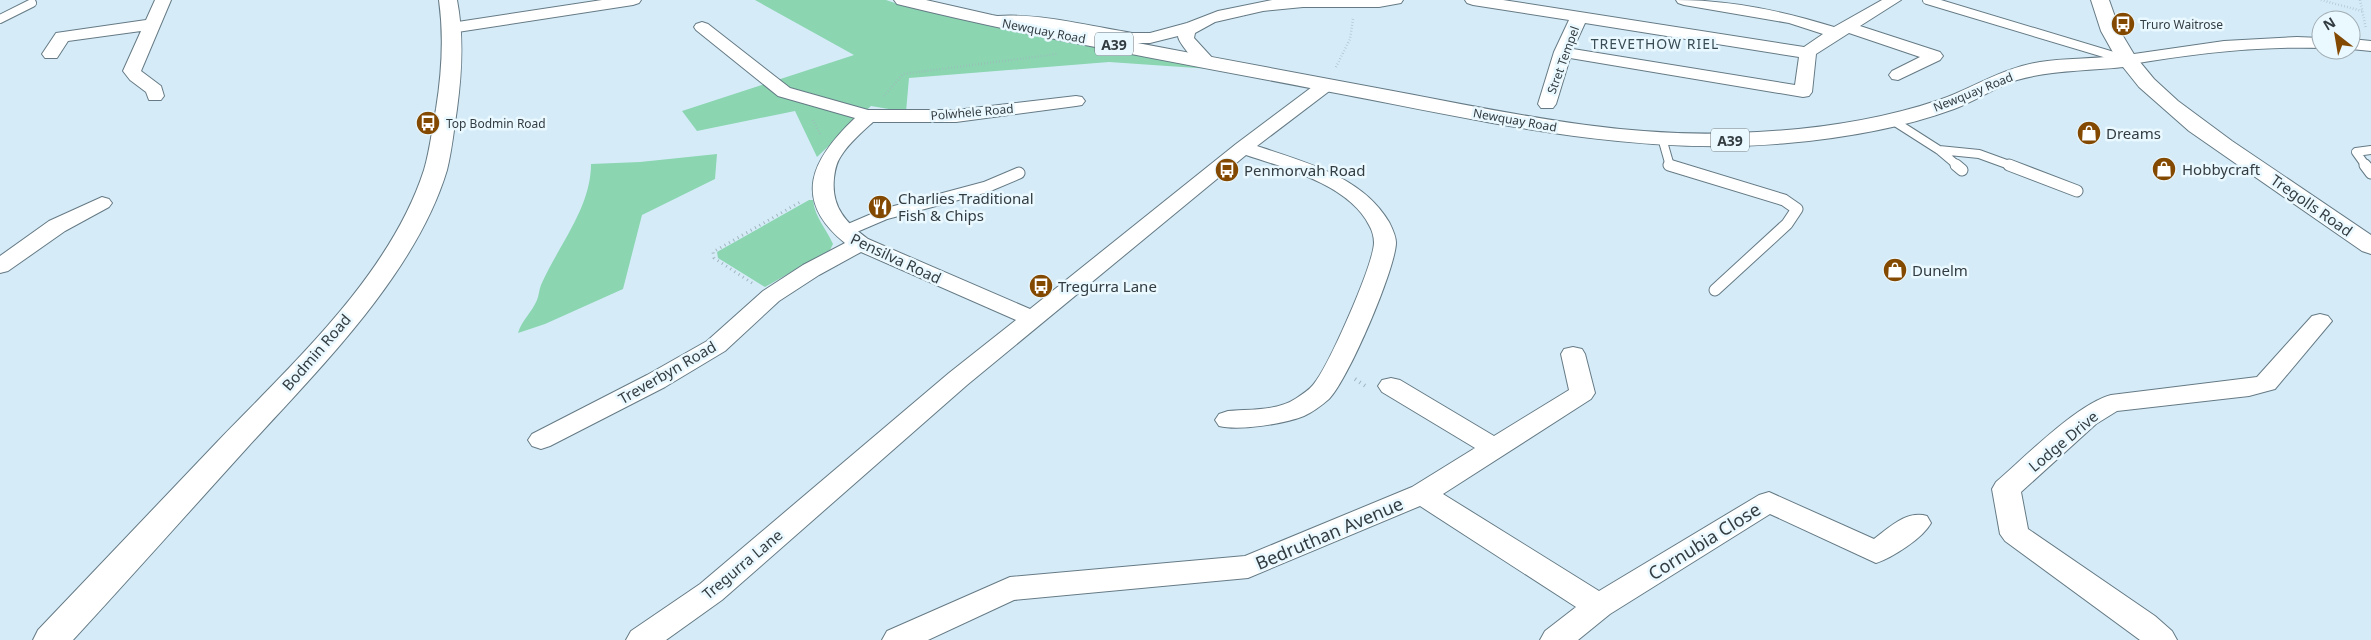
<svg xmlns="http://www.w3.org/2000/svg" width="2371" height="640" viewBox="0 0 2371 640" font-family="'Noto Sans',sans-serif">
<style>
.green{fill:#8bd5b1}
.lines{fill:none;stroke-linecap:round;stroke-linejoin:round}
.lane-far1-casing{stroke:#657a85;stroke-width:10}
.lane-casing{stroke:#657a85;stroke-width:13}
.street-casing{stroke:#657a85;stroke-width:2}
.secondary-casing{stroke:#657a85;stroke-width:2}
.highway-casing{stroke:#657a85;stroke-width:2}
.path-far2{stroke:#a1b4be;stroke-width:2.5;stroke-dasharray:0.5 2.5;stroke-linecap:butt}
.path-far1{stroke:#a1b4be;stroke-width:3;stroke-dasharray:1 4;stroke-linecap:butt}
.path{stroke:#a1b4be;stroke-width:4;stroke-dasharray:1 4.5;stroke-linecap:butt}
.lane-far1{stroke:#fff;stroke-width:8}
.lane{stroke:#fff;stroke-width:11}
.street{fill:#fff;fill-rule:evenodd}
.secondary{fill:#fff;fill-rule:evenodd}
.highway{fill:#fff;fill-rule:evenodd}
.labels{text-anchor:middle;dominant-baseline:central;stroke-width:5;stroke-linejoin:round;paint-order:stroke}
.far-poi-label{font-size:12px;fill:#333d41;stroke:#eaf8ff;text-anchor:start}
.far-street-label{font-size:12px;fill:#333d41;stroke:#eaf8ff}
.far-neighbourhood-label{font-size:14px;letter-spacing:1px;fill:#384c55;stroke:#eaf8ff}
.shield{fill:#eaf8ff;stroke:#6a757a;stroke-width:1}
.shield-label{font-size:14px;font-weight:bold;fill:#333d41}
.poi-label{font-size:15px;fill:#333d41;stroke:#eaf8ff;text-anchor:start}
.street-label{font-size:15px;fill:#333d41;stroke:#eaf8ff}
.near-street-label{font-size:18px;fill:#333d41;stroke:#eaf8ff}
</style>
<rect width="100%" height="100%" fill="#d5ecf8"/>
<path class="green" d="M755,0H886L901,5L1240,71L1109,62L909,78L906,112L871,106L817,157L795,111L697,131L682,111L854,55Z
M717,154L715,179L642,215L623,289L545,324L518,333C522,320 532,312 537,300C539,295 539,290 541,285C558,246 591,208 591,164L640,162Z
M809,200H813C815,218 826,228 833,244L830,250L765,287L718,258L717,252Z"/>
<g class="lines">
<g class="lane-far1-casing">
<path id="lane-far1" d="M1927,0L2127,60
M0,19L32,3
M1892,120L1939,150L1958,166
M1662,138L1670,166
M1939,150L1979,154L2012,166
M2366,166L2356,152L2371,150"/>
</g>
<g class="lane-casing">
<path id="lane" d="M1669,165L1784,200L1797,209L1787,224L1715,290
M1956,165L1962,170
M2009,165L2077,191
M2365,165L2371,173
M843,232L885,214L986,187L1019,173"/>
</g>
<g class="street-casing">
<path id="street" d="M155,0H171L141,71L161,86L164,96L161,100H149L146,92L130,80L123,71L141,31L68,41L57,58H45L42,54L56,33L146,20Z
M602,0H641L639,3L633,5L451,33L445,31L443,28L445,25L451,23Z
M1272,0H1403L1401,3L1379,7H1303L1263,11L1215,22L1195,33L1194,38L1216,62L1213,66C1209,67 1204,68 1201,65C1195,62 1178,42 1178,36L1150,43H1132L1020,25L986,24L984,21L986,18C1022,9 1094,27 1132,33H1150L1187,23L1218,11Z
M1465,0H1503L1804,47L1823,34L1789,23L1684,5L1678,3L1676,0C1730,0 1783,11 1834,27L1882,0H1901L1860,26L1940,52L1943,56L1940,60L1898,80L1892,79L1889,75L1892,71L1920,57L1849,33L1816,54L1812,92L1809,96L1803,97L1570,58L1556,104L1553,108H1541L1538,104L1554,52L1569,20L1473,5L1467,3ZM1585,23L1799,57L1795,85L1573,49Z
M702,22L708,24L790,88L868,110H956L1076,96L1082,97L1085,101L1082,105L1076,106L956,122H873C862,132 849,143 841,156C836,163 835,170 834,178C831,207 846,223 868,239L1030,309L1236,144L1320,81H1332L1335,85L1332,89L1257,146C1304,162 1362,176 1389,222C1392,228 1396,236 1396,243C1395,270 1348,380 1329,399C1322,405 1313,412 1304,416C1284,424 1239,431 1219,426L1215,420L1219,414L1228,411C1249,409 1277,411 1295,399C1301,395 1308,391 1313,385C1328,368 1373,266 1374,243C1374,237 1372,230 1369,225C1349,185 1285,168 1246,155L967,385L722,600L666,640H626L631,631L700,584L949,373L1016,320L861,252L819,275L779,301L725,351L665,387L550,446L541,449L532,446L528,440L532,434L647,375L707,341L763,291L803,265L845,243C791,199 812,159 855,118L778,96L696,30L694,27L696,24Z
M2297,37L2321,38V48C2255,46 2192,54 2127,65L2121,64L2118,60L2121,56L2127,55L2224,41Z
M2351,39L2371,41V51L2351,49Z
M102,197L109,199L112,203L109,207L65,231L8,271L0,273V256L49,221Z
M2320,314L2328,316L2332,321L2275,389L2249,396L2117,411L2096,424L2021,492L2028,529L2155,616L2172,631L2177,640H2140L2005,541L2000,534L1992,489L1996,482C2024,458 2077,404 2111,395L2257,377L2312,316Z
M1573,347L1582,349L1585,354L1595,393L1591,399L1443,494L1599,591L1759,495L1769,492L1874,539C1890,527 1907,510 1927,516L1931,523C1923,538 1892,558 1876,563L1770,514L1610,614L1578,640H1540L1545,631L1576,607L1420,506L1248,578L1014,600L928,640H882L887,631L1010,577L1245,556L1412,487L1475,448L1382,392L1378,386L1382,380L1391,378L1400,380L1494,436L1569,390L1561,354L1564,349Z"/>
</g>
<g class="secondary-casing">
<path id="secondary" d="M439,0H457C464,36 462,72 457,109C454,129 452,150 447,170C416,274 317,371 246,449C188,513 131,577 73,640H33L38,630C98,567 158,504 218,441C293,363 390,275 424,170C430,150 432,129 436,109C442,72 444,36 439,0Z"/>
</g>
<g class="highway-casing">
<path id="highway" d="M894,0H926L992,15C1126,41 1259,66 1393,91C1505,112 1620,138 1735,133C1803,131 1874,122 1939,100C1974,88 2001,68 2040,62C2065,58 2090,59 2115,56L2101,31L2091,0H2109L2120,31L2135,56L2154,79L2178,101L2232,141L2371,235V254L2362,251L2189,131L2139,87L2123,67C2088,71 2051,70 2017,80C1995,87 1976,101 1954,109C1902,128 1844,138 1788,143C1629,158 1471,118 1315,89C1176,62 1035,38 897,4Z"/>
</g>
<path class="path-far2" d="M2321,0L2362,11
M2360,0L2366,29
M1336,67L1350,39L1353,19
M884,96L903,74L1057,54
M813,120L821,136"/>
<path class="path-far1" d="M752,283L714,258L713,252L802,201"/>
<path class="path" d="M1355,379L1367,387"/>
<use href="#lane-far1" class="lane-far1"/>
<use href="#lane" class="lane"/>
<use href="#street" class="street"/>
<use href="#secondary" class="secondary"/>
<use href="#highway" class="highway"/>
</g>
<defs>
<g id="bus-disc" transform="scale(1.25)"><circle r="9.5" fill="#844900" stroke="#eaf8ff"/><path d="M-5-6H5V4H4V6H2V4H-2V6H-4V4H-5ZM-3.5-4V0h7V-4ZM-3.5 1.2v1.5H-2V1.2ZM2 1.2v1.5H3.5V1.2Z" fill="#fff"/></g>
<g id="shop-disc" transform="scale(1.25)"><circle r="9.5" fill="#844900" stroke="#eaf8ff"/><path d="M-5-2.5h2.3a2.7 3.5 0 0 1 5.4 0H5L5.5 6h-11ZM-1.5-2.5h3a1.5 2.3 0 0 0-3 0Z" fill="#fff"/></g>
<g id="restaurant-disc" transform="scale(1.25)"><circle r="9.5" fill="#844900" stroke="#eaf8ff"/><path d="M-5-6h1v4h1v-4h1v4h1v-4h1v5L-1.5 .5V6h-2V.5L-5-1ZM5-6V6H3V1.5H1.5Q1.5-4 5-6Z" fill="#fff"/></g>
</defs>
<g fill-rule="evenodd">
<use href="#bus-disc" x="2123" y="24"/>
<use href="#bus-disc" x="428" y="123"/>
<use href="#shop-disc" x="2089" y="133"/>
<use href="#shop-disc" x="2164" y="169"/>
<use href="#bus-disc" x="1227" y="170"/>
<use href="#restaurant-disc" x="880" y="207"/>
<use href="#shop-disc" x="1895" y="270"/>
<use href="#bus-disc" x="1041" y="286"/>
</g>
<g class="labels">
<g class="far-poi-label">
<text x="2140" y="24">Truro Waitrose</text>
<text x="446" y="123">Top Bodmin Road</text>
</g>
<g class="far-street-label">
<text transform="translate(1044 31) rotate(11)">Newquay Road</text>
<text transform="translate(1563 60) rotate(-70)">Stret Tempel</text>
<text transform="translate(1973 92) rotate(-22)">Newquay Road</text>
<text transform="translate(972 112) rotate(-5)">Polwhele Road</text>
<text transform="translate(1515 120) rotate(10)">Newquay Road</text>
</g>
<g class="far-neighbourhood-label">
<text x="1655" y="43">TREVETHOW RIEL</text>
</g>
<g class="shield">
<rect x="1095" y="32.5" width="38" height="23" rx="4"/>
<rect x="1711" y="128.5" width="38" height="23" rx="4"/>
</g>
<g class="shield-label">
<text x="1114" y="44">A39</text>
<text x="1730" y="140">A39</text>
</g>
<g class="poi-label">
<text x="2106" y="133">Dreams</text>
<text x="2182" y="169">Hobbycraft</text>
<text x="1244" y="170">Penmorvah Road</text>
<text x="898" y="198">Charlies Traditional<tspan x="898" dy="17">Fish &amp; Chips</tspan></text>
<text x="1912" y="270">Dunelm</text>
<text x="1058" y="286">Tregurra Lane</text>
</g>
<g class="street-label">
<text transform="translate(2312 205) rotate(35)">Tregolls Road</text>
<text transform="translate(896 258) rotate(25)">Pensilva Road</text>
<text transform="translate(316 352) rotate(-49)">Bodmin Road</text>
<text transform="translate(667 372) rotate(-30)">Treverbyn Road</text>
<text transform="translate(2063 441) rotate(-40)">Lodge Drive</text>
<text transform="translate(742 564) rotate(-40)">Tregurra Lane</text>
</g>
<g class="near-street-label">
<text transform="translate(1329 533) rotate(-23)">Bedruthan Avenue</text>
<text transform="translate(1704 541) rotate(-32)">Cornubia Close</text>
</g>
</g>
<g transform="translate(2336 35) rotate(329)"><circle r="24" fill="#eaf8ff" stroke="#a1adb3"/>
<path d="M0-4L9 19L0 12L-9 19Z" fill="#844900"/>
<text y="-8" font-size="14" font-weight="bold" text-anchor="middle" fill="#333d41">N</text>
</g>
</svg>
